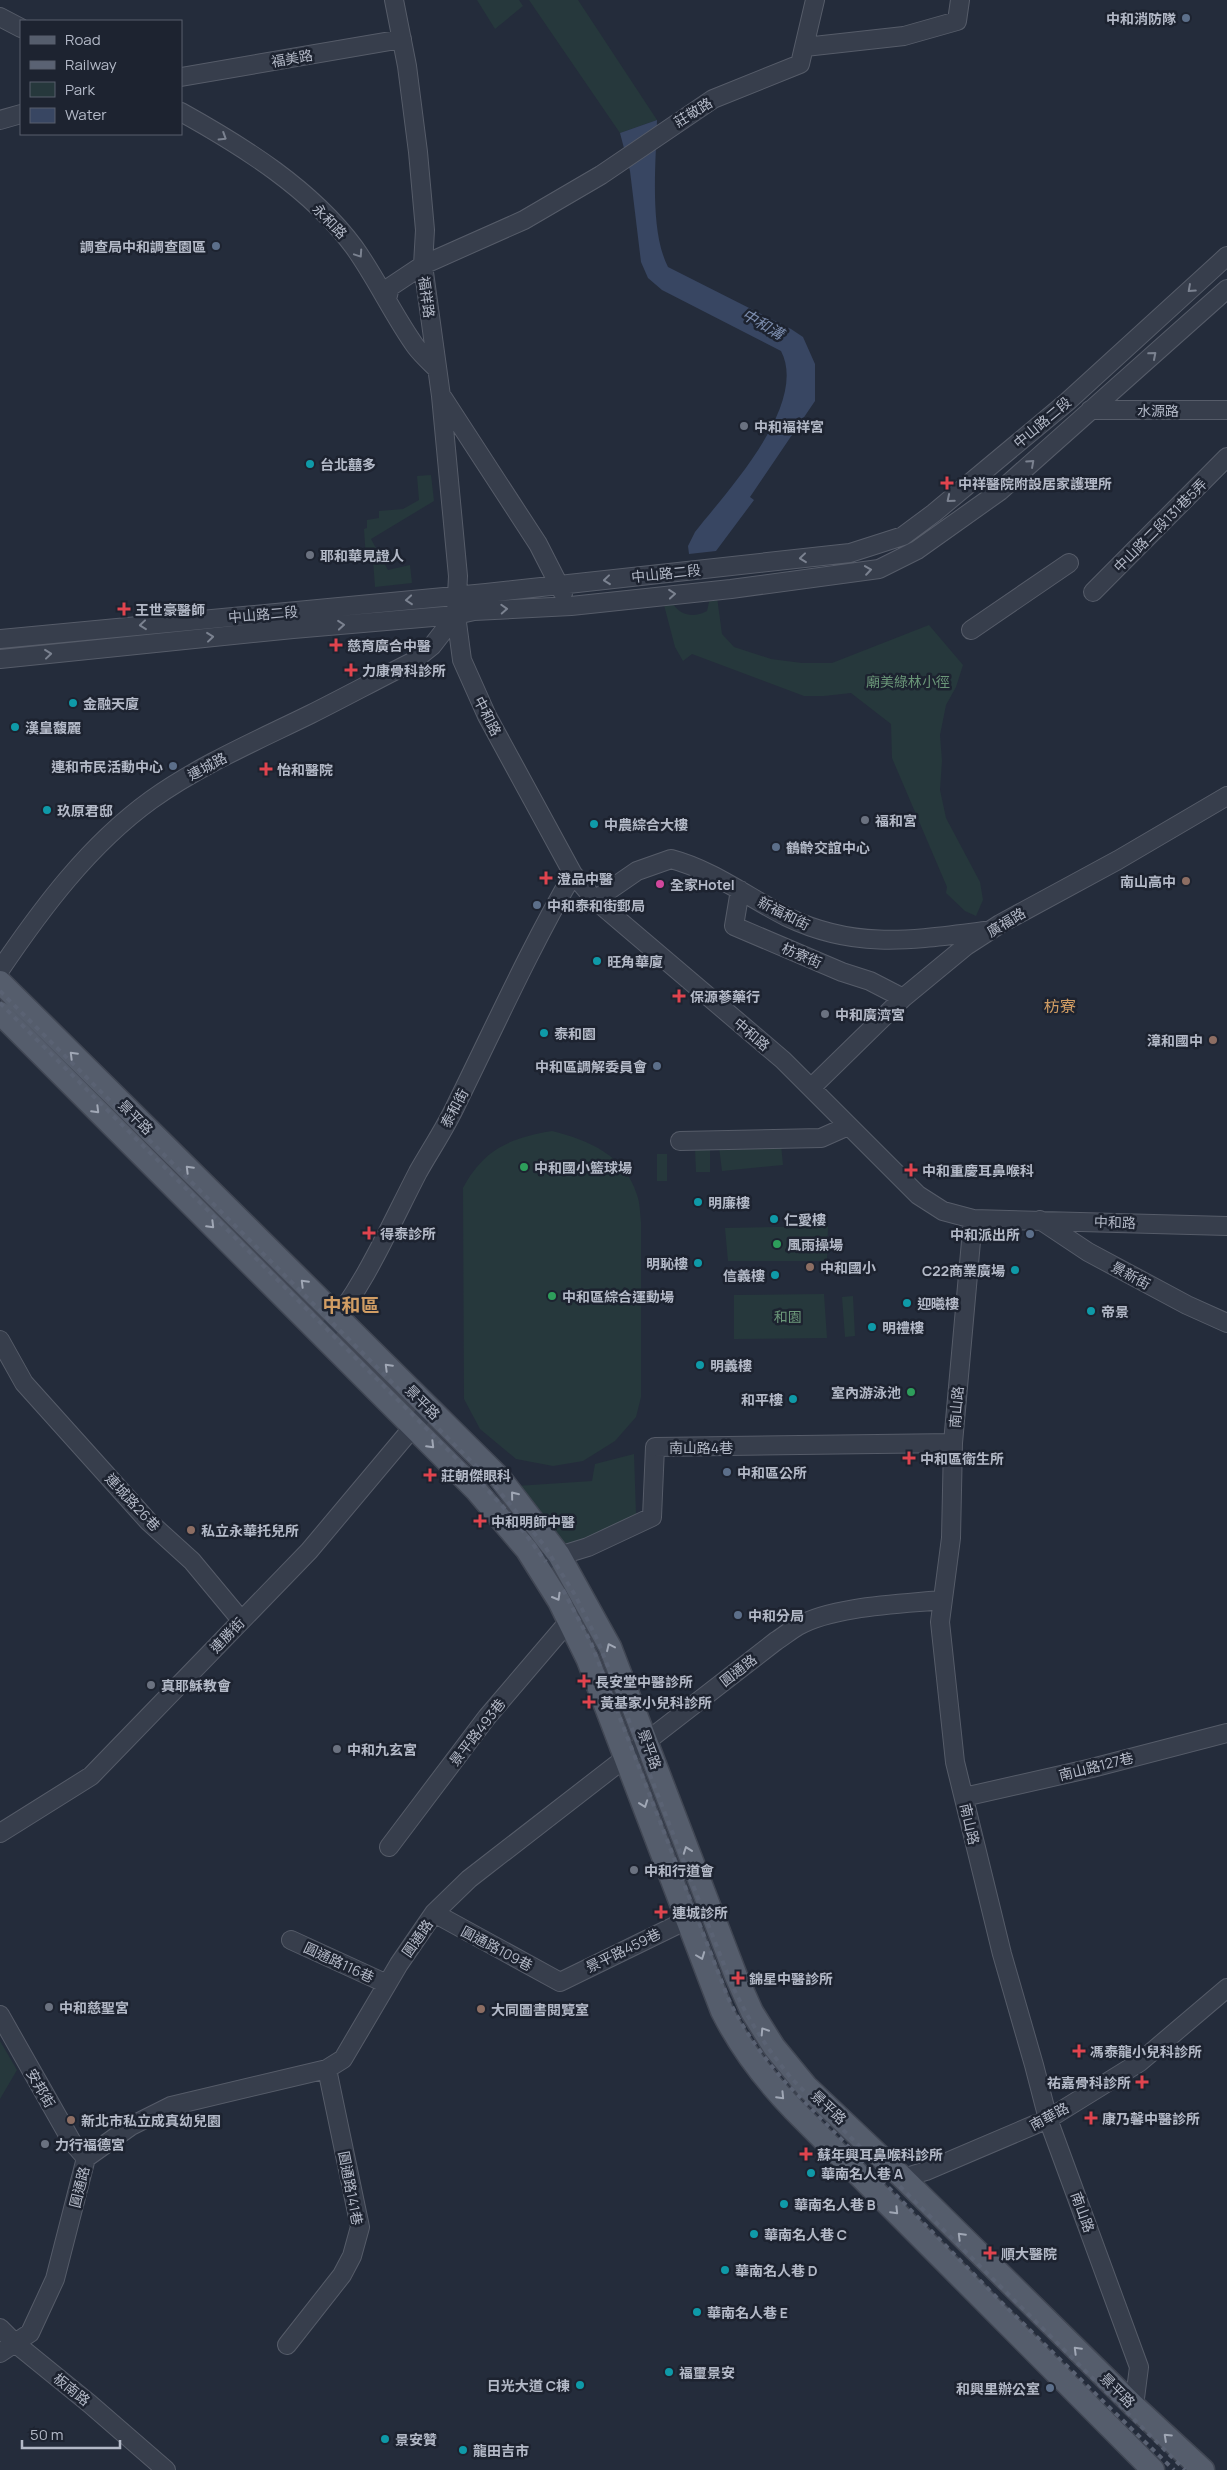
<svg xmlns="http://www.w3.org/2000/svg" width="1227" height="2470" viewBox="0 0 1227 2470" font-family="Manrope,'Noto Sans TC',sans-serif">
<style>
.green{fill:#26383c}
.water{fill:#384662}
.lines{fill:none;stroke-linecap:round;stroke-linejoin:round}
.minor-casing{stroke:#565c69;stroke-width:20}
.major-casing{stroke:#414754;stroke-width:25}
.minor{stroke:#373e4c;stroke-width:18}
.major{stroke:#555d6c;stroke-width:22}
.rail{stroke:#5a6273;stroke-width:4;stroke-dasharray:5 5;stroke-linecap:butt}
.oneway{stroke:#7b8290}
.oneway2{stroke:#a0a7b5}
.service-dot{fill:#5c6f8a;stroke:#1d2330;stroke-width:2}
.worship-dot{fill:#6b7280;stroke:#1d2330;stroke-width:2}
.culture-dot{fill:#0f9aa8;stroke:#1d2330;stroke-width:2}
.health-dot{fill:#e0444e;stroke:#1d2330;stroke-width:2}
.education-dot{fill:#8d6e63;stroke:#1d2330;stroke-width:2}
.hotel-dot{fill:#d1479c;stroke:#1d2330;stroke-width:2}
.leisure-dot{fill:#2e9e5b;stroke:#1d2330;stroke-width:2}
.labels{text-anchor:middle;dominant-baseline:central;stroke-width:5;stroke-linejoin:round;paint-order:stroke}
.poi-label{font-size:14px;font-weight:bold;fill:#b3b9c7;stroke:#1d2330;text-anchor:start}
.street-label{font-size:14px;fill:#b3b9c7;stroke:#1d2330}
.park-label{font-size:14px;fill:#6b9779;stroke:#1d2330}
.water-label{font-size:15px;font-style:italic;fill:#7c8dae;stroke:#1d2330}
.quarter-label{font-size:16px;fill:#d19d64;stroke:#1d2330}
.district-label{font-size:19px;font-weight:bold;fill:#d19d64;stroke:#1d2330}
</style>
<rect width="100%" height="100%" fill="#242c3b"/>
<path class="green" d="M477,0H519L523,6L495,29Z
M529,0H578L657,120L620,133Z
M431,475L434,501L371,539L388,570L410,565L412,583L375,587L373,560H366L364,529L367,528V520L379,518V511L403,509L419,500L417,476Z
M717,597L722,634L734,647L771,659L802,663H832L929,625L963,665L956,687L946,705L940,735L942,761L940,790L946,818L980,882L983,900L976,916L965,911L946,893L947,887L892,758L891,724L851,693L824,696H804L692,654L683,661L675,647L664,605L673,604C681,616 694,618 707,611L710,598Z
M552,1131C588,1140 625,1155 637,1195C640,1203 640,1213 641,1222V1397L636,1417L615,1441L583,1461L553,1466L516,1459L480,1429L464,1399L463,1188C484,1149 510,1138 552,1131Z
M781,1144L783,1165L722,1171L719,1147Z
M695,1149H710V1172H696Z
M657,1154H667V1181H657Z
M828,1226L827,1261H728L725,1228Z
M824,1294L827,1338L734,1339V1295Z
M853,1296L855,1336L845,1337L842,1297Z
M634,1454L636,1514L594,1541L561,1544L516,1486L592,1481L595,1464Z
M0,2041L17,2070L0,2099Z"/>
<path class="water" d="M657,120C656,162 649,230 668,267L791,329L803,337L815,364V401L750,497L754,500L716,551L689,554L688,546L695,532C726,492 809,405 781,351L662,290L648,278L641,262L630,171L620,133Z"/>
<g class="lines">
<g class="minor-casing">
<path id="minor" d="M394,0L407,66L418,152L425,230L423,265L441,396L458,576L456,615L462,660L487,716L573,874L595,900L783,1060L918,1195L943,1211L973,1219L1227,1226
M0,17L21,28
M805,47L904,36L957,21L960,0
M181,77L402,39
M181,112C244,147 311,189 354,247C377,279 393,315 416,347C422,355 430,362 437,369
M0,120L21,114
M387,299L390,287L423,265L524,220L601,175L713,99L800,64L815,0
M443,398L538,544L563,593
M1090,410H1227
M1093,592L1227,457
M971,630L1069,563
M0,639L486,593L850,553L903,536L934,513L1067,402L1227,256
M0,659L293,629L456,615L474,611L571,606L731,589L879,569L917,550L1000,491L1227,289
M740,890L734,926L842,972L870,981L903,998
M595,900L637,871L671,859C713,870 749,898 787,917C856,950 913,940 985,931
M0,970C42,908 89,845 151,800C200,765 256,741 311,714C345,697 378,679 412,662L432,646L456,615
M812,1087L903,998L966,946L1000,924L1118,860L1227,796
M680,1141L821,1138L848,1126
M973,1219L953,1443L951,1538L940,1622L955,1762L1002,1954L1034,2065L1048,2119L1139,2367L1134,2406
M1040,1220L1088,1252L1187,1305L1227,1323
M324,1335C364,1287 389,1228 418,1172C431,1149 446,1127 457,1103C495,1026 530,948 573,874
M0,1340L24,1383L148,1521L192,1561L241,1620
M549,1559L588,1547L652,1517L655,1447L953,1443
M964,1797L1092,1768L1227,1733
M0,1833L91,1776L309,1551L429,1408
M389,1847L487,1717L569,1621
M434,1913L560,1982L687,1920
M291,1940L387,1984
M0,2015L72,2142L86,2158
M903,2178L926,2171L1048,2119L1140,2062L1227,1988
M0,2328L15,2343L90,2404L166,2470
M287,2345L342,2275L352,2256L360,2227L327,2069
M0,2353L30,2333L55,2279L86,2158L131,2126L171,2106L327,2069L343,2059L399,1964L434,1913L469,1879L776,1641C784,1636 791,1630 798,1626C833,1606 902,1604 942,1600"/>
</g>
<g class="major-casing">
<path id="major" d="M0,982L500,1478L559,1555L610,1647L736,1976L752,2012L774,2047L806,2086L903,2178L1134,2406L1203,2470
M0,1013L476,1490L527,1550L559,1601L588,1660L722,2011C741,2049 765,2080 794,2110L1153,2470"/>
</g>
<use href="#minor" class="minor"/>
<use href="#major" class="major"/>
<path class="rail" d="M0,991L488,1478L544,1545L575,1595L598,1641L728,1975C744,2014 765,2046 792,2079L1185,2470
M0,1003L482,1484L515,1520L546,1562
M563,1590L591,1643L728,1998C743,2030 763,2057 786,2083L1004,2305L1174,2470"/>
</g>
<defs><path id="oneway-chevron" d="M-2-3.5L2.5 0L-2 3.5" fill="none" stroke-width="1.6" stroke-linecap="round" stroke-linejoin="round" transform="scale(1.25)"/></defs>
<g class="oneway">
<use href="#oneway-chevron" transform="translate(223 137) rotate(32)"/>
<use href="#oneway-chevron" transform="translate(359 254) rotate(56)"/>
<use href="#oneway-chevron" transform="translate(1191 289) rotate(138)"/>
<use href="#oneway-chevron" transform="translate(1153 355) rotate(-41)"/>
<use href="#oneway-chevron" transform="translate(1031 463) rotate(-42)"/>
<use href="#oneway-chevron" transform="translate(950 499) rotate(140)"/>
<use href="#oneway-chevron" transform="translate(803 558) rotate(174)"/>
<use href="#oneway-chevron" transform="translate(868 570) rotate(-8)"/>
<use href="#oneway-chevron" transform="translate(607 580) rotate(174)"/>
<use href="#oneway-chevron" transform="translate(672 594) rotate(-5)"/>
<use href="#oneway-chevron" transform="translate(409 600) rotate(175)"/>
<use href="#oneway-chevron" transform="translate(504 609) rotate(-3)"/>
<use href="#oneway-chevron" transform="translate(143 625) rotate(174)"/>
<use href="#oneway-chevron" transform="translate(341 625) rotate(-5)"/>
<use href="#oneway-chevron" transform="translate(210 637) rotate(-6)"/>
<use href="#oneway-chevron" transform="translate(48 654) rotate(-6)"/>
</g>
<g class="oneway2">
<use href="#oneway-chevron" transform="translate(73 1055) rotate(-135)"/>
<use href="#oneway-chevron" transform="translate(96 1110) rotate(45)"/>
<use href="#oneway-chevron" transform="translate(189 1169) rotate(-135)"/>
<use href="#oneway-chevron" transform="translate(211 1225) rotate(45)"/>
<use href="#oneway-chevron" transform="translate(304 1283) rotate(-135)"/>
<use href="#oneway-chevron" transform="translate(388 1367) rotate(-135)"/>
<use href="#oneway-chevron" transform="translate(431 1445) rotate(45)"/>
<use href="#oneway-chevron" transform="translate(514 1495) rotate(-129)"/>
<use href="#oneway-chevron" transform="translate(557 1597) rotate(60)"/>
<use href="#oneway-chevron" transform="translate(610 1647) rotate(-115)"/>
<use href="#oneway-chevron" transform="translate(644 1804) rotate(70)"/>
<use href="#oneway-chevron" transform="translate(687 1850) rotate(-110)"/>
<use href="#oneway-chevron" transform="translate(701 1956) rotate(69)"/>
<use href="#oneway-chevron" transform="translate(764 2031) rotate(-123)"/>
<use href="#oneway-chevron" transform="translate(781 2096) rotate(46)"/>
<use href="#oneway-chevron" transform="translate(895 2211) rotate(46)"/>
<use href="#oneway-chevron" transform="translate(961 2236) rotate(-135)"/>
<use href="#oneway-chevron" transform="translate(1077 2350) rotate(-135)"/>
<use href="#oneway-chevron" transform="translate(1167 2437) rotate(-137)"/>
</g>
<g class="service-dot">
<circle cx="1186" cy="18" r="5"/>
<circle cx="216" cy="246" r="5"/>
<circle cx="173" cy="766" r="5"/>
<circle cx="776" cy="847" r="5"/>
<circle cx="537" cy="905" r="5"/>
<circle cx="657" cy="1066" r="5"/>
<circle cx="1030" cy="1234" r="5"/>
<circle cx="727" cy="1472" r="5"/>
<circle cx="738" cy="1615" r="5"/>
<circle cx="1050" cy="2388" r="5"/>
</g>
<g class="worship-dot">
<circle cx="744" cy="426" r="5"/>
<circle cx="310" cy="555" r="5"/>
<circle cx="865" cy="820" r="5"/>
<circle cx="825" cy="1014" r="5"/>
<circle cx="151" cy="1685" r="5"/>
<circle cx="337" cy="1749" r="5"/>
<circle cx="634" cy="1870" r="5"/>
<circle cx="49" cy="2007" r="5"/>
<circle cx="45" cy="2144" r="5"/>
</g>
<g class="culture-dot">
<circle cx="310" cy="464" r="5"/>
<circle cx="73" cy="703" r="5"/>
<circle cx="15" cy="727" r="5"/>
<circle cx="47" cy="810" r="5"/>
<circle cx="594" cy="824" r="5"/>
<circle cx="597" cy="961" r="5"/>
<circle cx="544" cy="1033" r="5"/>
<circle cx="698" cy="1202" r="5"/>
<circle cx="774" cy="1219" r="5"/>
<circle cx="698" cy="1263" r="5"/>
<circle cx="1015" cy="1270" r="5"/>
<circle cx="775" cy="1275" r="5"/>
<circle cx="907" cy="1303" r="5"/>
<circle cx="1091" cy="1311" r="5"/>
<circle cx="872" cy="1327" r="5"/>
<circle cx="700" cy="1365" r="5"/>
<circle cx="793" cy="1399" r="5"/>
<circle cx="811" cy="2173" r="5"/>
<circle cx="784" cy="2204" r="5"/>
<circle cx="754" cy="2234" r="5"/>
<circle cx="725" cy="2270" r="5"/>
<circle cx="697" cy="2312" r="5"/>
<circle cx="669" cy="2372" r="5"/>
<circle cx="580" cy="2385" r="5"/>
<circle cx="385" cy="2439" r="5"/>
<circle cx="463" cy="2450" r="5"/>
</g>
<g class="health-dot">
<path d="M944.5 475.5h5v5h5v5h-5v5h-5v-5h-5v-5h5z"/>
<path d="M121.5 601.5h5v5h5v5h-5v5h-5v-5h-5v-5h5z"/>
<path d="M333.5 637.5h5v5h5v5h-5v5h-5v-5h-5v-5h5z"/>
<path d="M348.5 662.5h5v5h5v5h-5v5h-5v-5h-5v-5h5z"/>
<path d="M263.5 761.5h5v5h5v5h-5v5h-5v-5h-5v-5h5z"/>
<path d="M543.5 870.5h5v5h5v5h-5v5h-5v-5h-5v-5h5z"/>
<path d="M676.5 988.5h5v5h5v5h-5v5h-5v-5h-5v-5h5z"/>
<path d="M908.5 1162.5h5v5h5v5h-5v5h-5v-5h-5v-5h5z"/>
<path d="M366.5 1225.5h5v5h5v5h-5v5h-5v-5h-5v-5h5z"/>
<path d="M906.5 1450.5h5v5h5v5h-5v5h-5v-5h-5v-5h5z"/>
<path d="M427.5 1467.5h5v5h5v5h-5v5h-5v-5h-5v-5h5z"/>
<path d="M477.5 1513.5h5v5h5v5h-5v5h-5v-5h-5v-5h5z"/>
<path d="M581.5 1673.5h5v5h5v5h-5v5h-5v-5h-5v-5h5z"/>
<path d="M586.5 1694.5h5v5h5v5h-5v5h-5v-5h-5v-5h5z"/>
<path d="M658.5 1904.5h5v5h5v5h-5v5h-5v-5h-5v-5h5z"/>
<path d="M735.5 1970.5h5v5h5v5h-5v5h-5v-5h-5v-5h5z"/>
<path d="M1076.5 2043.5h5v5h5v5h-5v5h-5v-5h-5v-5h5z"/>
<path d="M1139.5 2074.5h5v5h5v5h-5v5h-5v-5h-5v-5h5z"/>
<path d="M1088.5 2110.5h5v5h5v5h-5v5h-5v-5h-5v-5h5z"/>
<path d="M803.5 2146.5h5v5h5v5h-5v5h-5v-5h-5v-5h5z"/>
<path d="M987.5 2245.5h5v5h5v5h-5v5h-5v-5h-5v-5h5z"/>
</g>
<g class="education-dot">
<circle cx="1186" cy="881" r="5"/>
<circle cx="1213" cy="1040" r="5"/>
<circle cx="810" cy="1267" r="5"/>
<circle cx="191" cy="1530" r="5"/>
<circle cx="481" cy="2009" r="5"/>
<circle cx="71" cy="2120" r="5"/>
</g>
<circle class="hotel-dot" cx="660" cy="884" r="5"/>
<g class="leisure-dot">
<circle cx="524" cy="1167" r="5"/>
<circle cx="777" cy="1244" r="5"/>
<circle cx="552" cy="1296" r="5"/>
<circle cx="911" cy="1392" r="5"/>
</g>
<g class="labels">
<g class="poi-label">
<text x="1176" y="18" text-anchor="end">中和消防隊</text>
<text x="206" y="246" text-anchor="end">調查局中和調查園區</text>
<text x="754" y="426">中和福祥宮</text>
<text x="320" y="464">台北囍多</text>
<text x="958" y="483">中祥醫院附設居家護理所</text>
<text x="320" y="555">耶和華見證人</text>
<text x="135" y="609">王世豪醫師</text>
<text x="347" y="645">慈育廣合中醫</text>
<text x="362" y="670">力康骨科診所</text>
<text x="83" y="703">金融天廈</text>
<text x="25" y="727">漢皇馥麗</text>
<text x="163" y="766" text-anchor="end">連和市民活動中心</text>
<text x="277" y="769">怡和醫院</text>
<text x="57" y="810">玖原君邸</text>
<text x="875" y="820">福和宮</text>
<text x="604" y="824">中農綜合大樓</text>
<text x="786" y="847">鶴齡交誼中心</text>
<text x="557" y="878">澄品中醫</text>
<text x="1176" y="881" text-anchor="end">南山高中</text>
<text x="670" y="884">全家Hotel</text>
<text x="547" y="905">中和泰和街郵局</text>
<text x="607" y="961">旺角華廈</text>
<text x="690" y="996">保源蔘藥行</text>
<text x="835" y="1014">中和廣濟宮</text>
<text x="554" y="1033">泰和園</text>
<text x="1203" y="1040" text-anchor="end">漳和國中</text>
<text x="647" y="1066" text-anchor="end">中和區調解委員會</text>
<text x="534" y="1167">中和國小籃球場</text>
<text x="922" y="1170">中和重慶耳鼻喉科</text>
<text x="708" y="1202">明廉樓</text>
<text x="784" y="1219">仁愛樓</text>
<text x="380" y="1233">得泰診所</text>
<text x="1020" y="1234" text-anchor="end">中和派出所</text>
<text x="787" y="1244">風雨操場</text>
<text x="688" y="1263" text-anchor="end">明恥樓</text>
<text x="820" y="1267">中和國小</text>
<text x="1005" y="1270" text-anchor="end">C22商業廣場</text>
<text x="765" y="1275" text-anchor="end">信義樓</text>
<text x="562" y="1296">中和區綜合運動場</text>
<text x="917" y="1303">迎曦樓</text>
<text x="1101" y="1311">帝景</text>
<text x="882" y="1327">明禮樓</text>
<text x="710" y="1365">明義樓</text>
<text x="901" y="1392" text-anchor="end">室內游泳池</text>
<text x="783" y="1399" text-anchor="end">和平樓</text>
<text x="920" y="1458">中和區衛生所</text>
<text x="737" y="1472">中和區公所</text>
<text x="441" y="1475">莊朝傑眼科</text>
<text x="491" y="1521">中和明師中醫</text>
<text x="201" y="1530">私立永華托兒所</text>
<text x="748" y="1615">中和分局</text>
<text x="595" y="1681">長安堂中醫診所</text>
<text x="161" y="1685">真耶穌教會</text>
<text x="600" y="1702">黃基家小兒科診所</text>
<text x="347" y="1749">中和九玄宮</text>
<text x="644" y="1870">中和行道會</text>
<text x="672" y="1912">連城診所</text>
<text x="749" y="1978">錦星中醫診所</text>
<text x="59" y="2007">中和慈聖宮</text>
<text x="491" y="2009">大同圖書閱覽室</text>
<text x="1090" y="2051">馮泰龍小兒科診所</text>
<text x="1131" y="2082" text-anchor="end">祐嘉骨科診所</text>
<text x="1102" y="2118">康乃馨中醫診所</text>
<text x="81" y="2120">新北市私立成真幼兒園</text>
<text x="55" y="2144">力行福德宮</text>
<text x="817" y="2154">蘇年興耳鼻喉科診所</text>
<text x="821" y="2173">華南名人巷 A</text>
<text x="794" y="2204">華南名人巷 B</text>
<text x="764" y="2234">華南名人巷 C</text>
<text x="1001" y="2253">順大醫院</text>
<text x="735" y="2270">華南名人巷 D</text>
<text x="707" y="2312">華南名人巷 E</text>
<text x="679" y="2372">福璽景安</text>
<text x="570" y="2385" text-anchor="end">日光大道 C棟</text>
<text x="1040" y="2388" text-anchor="end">和興里辦公室</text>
<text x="395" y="2439">景安贊</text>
<text x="473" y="2450">龍田吉市</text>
</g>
<g class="street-label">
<text transform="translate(292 58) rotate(-10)">福美路</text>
<text transform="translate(693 112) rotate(-32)">莊敬路</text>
<text transform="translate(330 221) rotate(46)">永和路</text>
<text transform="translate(427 297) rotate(82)">福祥路</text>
<text x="1158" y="410">水源路</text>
<text transform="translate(1042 422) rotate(-40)">中山路二段</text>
<text transform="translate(1160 525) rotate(-45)">中山路二段131巷5弄</text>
<text transform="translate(666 573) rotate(-6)">中山路二段</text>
<text transform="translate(263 614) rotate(-5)">中山路二段</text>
<text transform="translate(488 716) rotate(63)">中和路</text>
<text transform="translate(207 766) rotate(-28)">連城路</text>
<text transform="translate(784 913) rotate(27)">新福和街</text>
<text transform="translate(1006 922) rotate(-31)">廣福路</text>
<text transform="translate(802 955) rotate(23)">枋寮街</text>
<text transform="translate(752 1034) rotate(40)">中和路</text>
<text transform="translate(454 1108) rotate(-62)">泰和街</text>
<text transform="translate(136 1117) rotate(45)">景平路</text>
<text transform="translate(1115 1222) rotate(2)">中和路</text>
<text transform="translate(1131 1275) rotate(28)">景新街</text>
<text transform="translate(423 1402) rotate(45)">景平路</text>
<text transform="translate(956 1407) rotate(-85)">南山路</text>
<text x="701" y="1447">南山路4巷</text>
<text transform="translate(133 1502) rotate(47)">連城路26巷</text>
<text transform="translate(227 1635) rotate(-46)">連勝街</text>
<text transform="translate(738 1670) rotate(-38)">圓通路</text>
<text transform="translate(477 1732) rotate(-52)">景平路493巷</text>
<text transform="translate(650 1749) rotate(70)">景平路</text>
<text transform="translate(1096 1766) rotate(-14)">南山路127巷</text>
<text transform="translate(970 1824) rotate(77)">南山路</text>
<text transform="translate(417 1938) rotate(-55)">圓通路</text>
<text transform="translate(497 1948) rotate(28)">圓通路109巷</text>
<text transform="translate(623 1950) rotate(-26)">景平路459巷</text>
<text transform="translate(339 1962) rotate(25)">圓通路116巷</text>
<text transform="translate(41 2088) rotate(60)">安邦街</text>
<text transform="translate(829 2107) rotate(43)">景平路</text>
<text transform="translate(1049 2116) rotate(-28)">南華路</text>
<text transform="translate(79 2187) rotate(-76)">圓通路</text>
<text transform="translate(351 2188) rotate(79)">圓通路141巷</text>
<text transform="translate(1083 2212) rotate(70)">南山路</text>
<text transform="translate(72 2389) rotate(39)">板南路</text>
<text transform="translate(1118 2390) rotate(45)">景平路</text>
</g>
<g class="park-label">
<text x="908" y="681">廟美綠林小徑</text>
<text x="788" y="1316">和園</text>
</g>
<g class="water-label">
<text transform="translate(763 324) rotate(30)">中和溝</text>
</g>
<g class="quarter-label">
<text x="1060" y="1006">枋寮</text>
</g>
<g class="district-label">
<text x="351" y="1305">中和區</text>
</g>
</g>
<rect x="20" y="20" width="162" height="115" fill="#1d2330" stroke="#595f6c"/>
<rect x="30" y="36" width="25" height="8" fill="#555d6c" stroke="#595f6c"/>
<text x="65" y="45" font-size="15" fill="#b3b9c7">Road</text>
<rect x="30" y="61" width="25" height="8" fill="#5a6273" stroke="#595f6c"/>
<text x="65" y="70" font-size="15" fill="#b3b9c7">Railway</text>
<rect x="30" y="82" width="25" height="15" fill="#26383c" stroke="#595f6c"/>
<text x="65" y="95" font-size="15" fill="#b3b9c7">Park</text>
<rect x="30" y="108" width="25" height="15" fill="#384662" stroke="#595f6c"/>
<text x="65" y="120" font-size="15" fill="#b3b9c7">Water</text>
<path d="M22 2440v8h98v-8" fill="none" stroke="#b3b9c7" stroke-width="2.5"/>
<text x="30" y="2440" font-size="15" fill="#b3b9c7" stroke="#1d2330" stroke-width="4" paint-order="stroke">50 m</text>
</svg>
